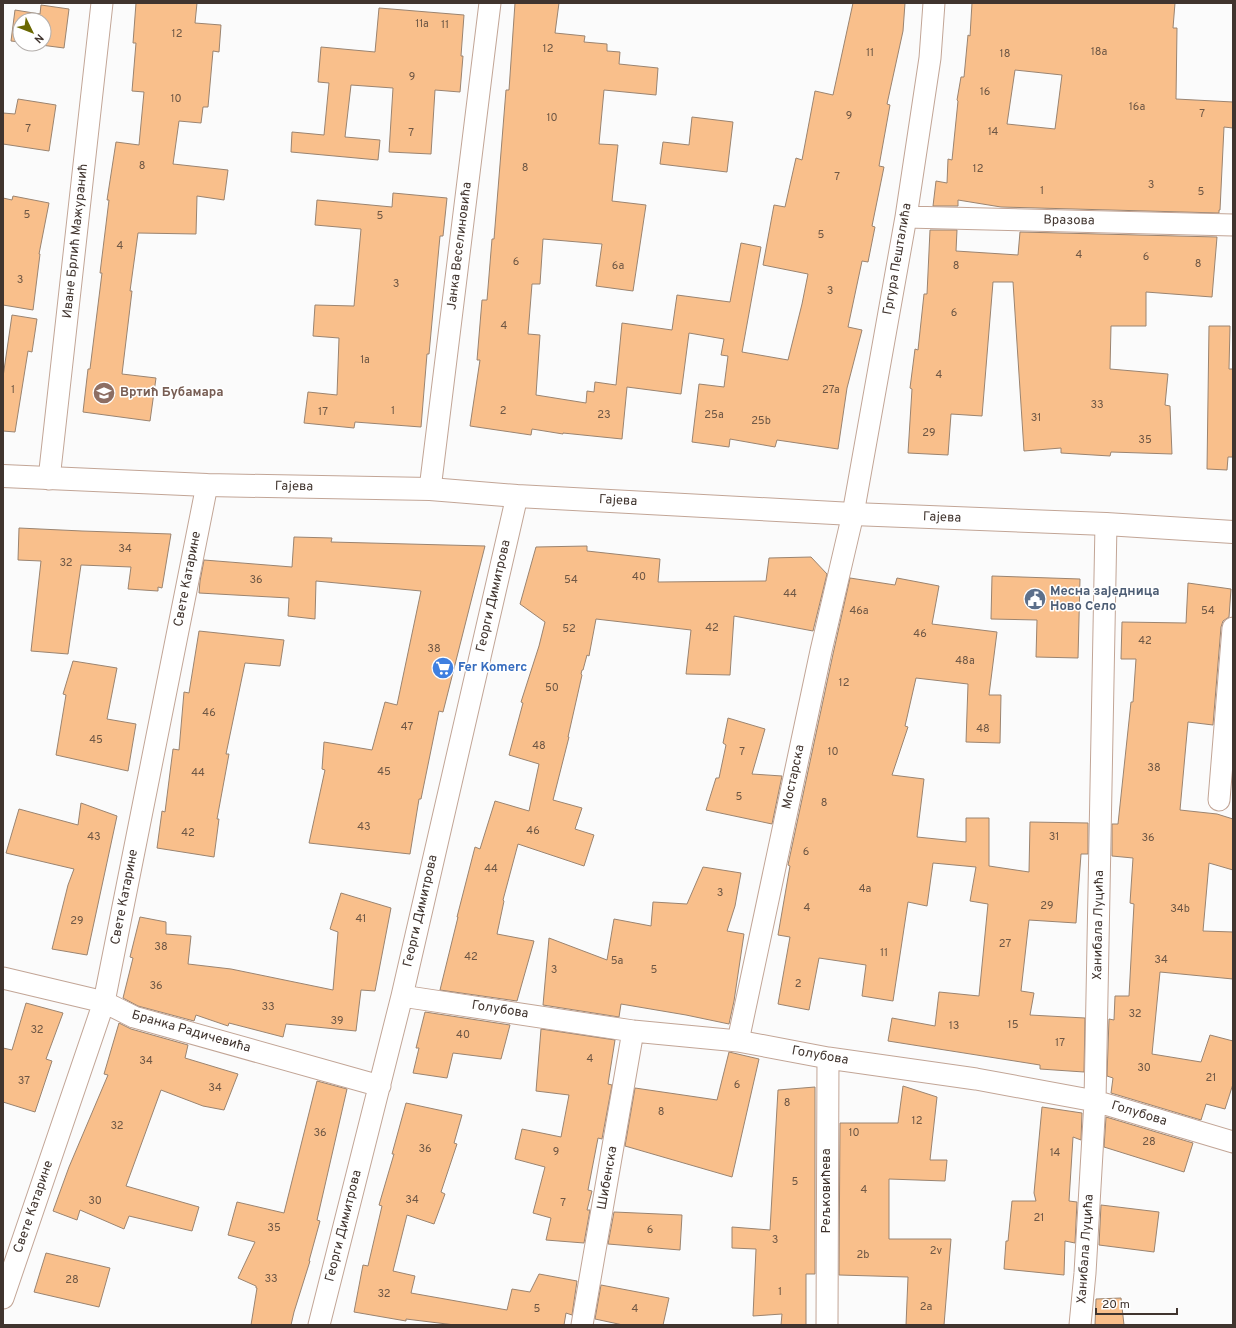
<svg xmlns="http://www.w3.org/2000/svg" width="1236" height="1328" viewBox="0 0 1236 1328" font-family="Overpass,sans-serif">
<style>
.building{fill:#f9bf8b;stroke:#9b8470;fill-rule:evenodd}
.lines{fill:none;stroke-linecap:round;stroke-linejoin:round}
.minor-casing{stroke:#c2a596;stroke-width:23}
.tertiary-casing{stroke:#c2a596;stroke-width:24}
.minor{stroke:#fff;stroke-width:21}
.tertiary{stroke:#fff;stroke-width:22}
.labels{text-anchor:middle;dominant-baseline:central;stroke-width:3;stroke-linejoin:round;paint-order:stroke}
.number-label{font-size:11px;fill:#6e5745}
.street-label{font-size:13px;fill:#40342e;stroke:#fff}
.education-label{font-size:13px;font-weight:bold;fill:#785e54;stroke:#fff;text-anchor:start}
.service-label{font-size:13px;font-weight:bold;fill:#4e5e75;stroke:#fff;text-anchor:start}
.shop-label{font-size:13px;font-weight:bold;fill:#366cbe;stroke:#fff;text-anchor:start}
</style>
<rect width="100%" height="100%" fill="#fbfbfb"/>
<path class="building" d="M136,3H197L195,23L221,25L219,52L213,51L208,107H203L201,123L179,121L173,164L228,170L224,200L197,196L196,234L138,233L130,291H132L122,374L156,378L150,421L83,412L88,369H90L102,273H100L109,200H107L116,142L139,145L144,92L132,91L136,43H133Z
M515,3H559L555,33L585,36L584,42L607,44V51L620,52L619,64L658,68L656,95L604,90L599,144L618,145L612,201L646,205L633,291L596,286L602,244L543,239L540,284H532L528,334L540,335L536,395L586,403L587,391L594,392L595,382L616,385L622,323L672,330L677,295L730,302L741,243L761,247L742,352L788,360L802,304L808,274L763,265L774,205L785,207L796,158L802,160L815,91L833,95L853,3H905L903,31L887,104L890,105L879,166L884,167L872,226L875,227L868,262L862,261L848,327L862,330L847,388L838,449L777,440L775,447L730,439L729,447L692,442L699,384L724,387L728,356L721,355L724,339L689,333L681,394L627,387L622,439L563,433V434L532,429L531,435L470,426L480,360H477L482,300H487L492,239H494L506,90H509Z
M972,3H1175L1173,28H1177L1176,99L1233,102V128L1224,127L1220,210H1219V213L1001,207L958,200V206H933L936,181L947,183L948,159L952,160L958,101L957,100L961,77H964L968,35L970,36ZM1015,70L1062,75L1055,129L1007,124Z
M41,5L69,9L64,48L33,44H44V20H20V42L11,41L15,10L40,14Z
M379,8L464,15L461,56H463L460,92L435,90L431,154L389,152L393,88L351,85L345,137L380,140L378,160L291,152L292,132L324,135L329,83L318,82L321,47L375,52Z
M18,99L56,105L49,151L3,144V113L15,114Z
M692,117L733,122L727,172L660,164L663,142L689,145Z
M393,193L447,198L443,236H440L429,354H427L421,427L355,422L354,428L304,423L308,392L337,395L339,338L313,336L315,305L354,306L361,229L315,225L317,200L392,207Z
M13,196L49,203L39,254H40L33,310L3,305V198L12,200Z
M930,230H957L956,251L1018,255L1020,232L1217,237L1212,297L1146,292V326H1111L1110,369L1168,374L1165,405L1170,406L1172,454L1111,452L1110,456L1061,453V448L1024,451L1013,282H993L982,416L951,414L948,455L908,453L912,389L910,388L915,349L918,350L924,294H927Z
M12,315L37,319L32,352L28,351L15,432L3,431V377Z
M1209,326H1230L1229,369H1233V457H1228L1227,470L1207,469Z
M19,528L82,531L171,534L162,588L158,587V591L128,589L131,567L81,565L68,654L31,651L41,561L18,560Z
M294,537L332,538L331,542L485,546L443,712L439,711L421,799H419L410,854L309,843L325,770L322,769L324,742L372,750L385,702L397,705L421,591L316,581L315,619L288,616L289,598L199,593L200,581L204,560L292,567Z
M587,546V551L660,559L658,582L766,581L769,558L811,557L827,574L813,631L734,616L730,675L686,674L691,630L596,619L589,656L587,655L583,670H582L581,674L582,675L568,737H569L553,800L582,808L575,829L594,835L584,866L518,844L503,900L504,901L497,934L534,941L517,1001L440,990L458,917H457L475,847L480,849L495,801L529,811L539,764L509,755L523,703L521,702L539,646L545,622L520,604L536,547Z
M992,576L1080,579L1078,658L1036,657L1037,620L991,619Z
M850,578L895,585L897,578L939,586L932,624L997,632L989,695H1001L1000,743L966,742L968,684L916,678L905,726L908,727L892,775L924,779L917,837L966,842V818H989V866L1029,872L1030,822L1088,823V854H1081L1076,923L1029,920L1021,991L1034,993L1030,1015L1085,1018L1084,1072L1040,1069V1065L888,1041L892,1018L935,1026L939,992L979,996L988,904L970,901L976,867L933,863L927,906L908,902L893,1001L862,996L866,965L819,958L809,1010L778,1004L790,937L778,935L790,866L788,865L833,654Z
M1188,583L1231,589L1229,617L1223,621L1221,627L1213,725L1188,722L1180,810L1217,814L1233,819V870L1209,863L1203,931L1233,932V979L1160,972L1152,1054L1201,1062L1210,1035L1233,1041V1084L1225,1109L1206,1104L1201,1120L1111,1093L1113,1078L1107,1076L1109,1019L1114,1020L1115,996H1129L1134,904L1130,903L1133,858L1112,856V824H1118L1131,702H1133L1136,659H1121L1122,622L1186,623Z
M199,631L284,640L280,666L245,663L226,754H229L217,819H219L214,857L157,848L162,811L165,812L173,749L179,750L184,692L189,693Z
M73,661L117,668L107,719L136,724L128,771L56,755L66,695L63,694Z
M728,718L765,729L752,774L782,776L772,824L706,810L716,778H719L726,745L723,743Z
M81,803L117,816L87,955L52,949L68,885L74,869L6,853L19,809L78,825Z
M703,867L741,873L735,906L727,931L744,934L734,1001L729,1024L686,1015L621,1004L619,1017L543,1005L549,938L607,960L614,919L651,926L653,902L687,904Z
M341,893L391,908L375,991L361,990L356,1031L286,1024L283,1037L229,1023L228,1026L196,1015L194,1021L138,1006L123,998L133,958L130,957L140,917L166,922V934L191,936L188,964L231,969L333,990L338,932L330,929Z
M26,1003L63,1013L46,1059L52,1061L35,1112L3,1102V1048L12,1050Z
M425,1012L510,1025L501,1059L453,1053L447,1078L413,1073L419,1048H416Z
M119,1023L131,1029L188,1045L185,1058L238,1074L224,1110L203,1106L161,1090L126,1186L199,1207L192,1231L129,1216L124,1229L80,1210L77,1220L53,1211L69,1167L108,1075L104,1074Z
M541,1029L615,1040L608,1084L612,1085L602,1139L598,1138L588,1190L592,1191L587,1210H590L584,1243L546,1240L551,1218L533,1213L545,1167L515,1159L522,1129L561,1137L569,1095L536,1091Z
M729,1052L759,1059L732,1177L625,1146L635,1088L717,1100Z
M317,1081L347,1089L317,1220L320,1221L309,1261H310L294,1312L291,1325H251L257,1288H256V1286L238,1278L255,1242L228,1235L237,1202L284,1213Z
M903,1086L937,1097L930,1160H947L945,1181L889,1179V1239H951L944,1325H906L908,1277L839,1275L840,1123H898Z
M815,1087V1274H806V1325H781L782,1314L753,1316L756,1249L732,1248V1227L770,1230L778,1090Z
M406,1103L462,1115L454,1143L457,1144L441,1192L445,1194L434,1224L407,1215L393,1271L415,1276L411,1293L507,1310L512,1289L530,1292L539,1274L577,1281L572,1315L566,1313L564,1325H455L406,1319V1321L354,1312L363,1265L368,1266L382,1206L379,1205L394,1154H392Z
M1042,1107L1082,1113L1081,1140L1073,1137L1069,1201L1077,1202L1075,1243L1065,1241L1064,1275L1004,1269L1006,1241H1008L1012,1201H1036L1034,1193Z
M1106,1117L1193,1143L1184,1172L1104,1147Z
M1101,1205L1159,1212L1154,1252L1099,1245Z
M614,1212L682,1215L680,1250L608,1244Z
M46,1253L110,1268L99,1307L34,1292Z
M601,1285L669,1298L663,1325H623L595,1319Z
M1121,1298L1124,1325H1095L1096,1299Z"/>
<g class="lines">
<g class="minor-casing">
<path id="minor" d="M906,217L1233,225
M49,479L102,3
M430,489L490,3
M1219,800L1233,628
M3,978L104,1002L134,1017L380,1086
M402,996L633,1031L738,1041L828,1058L976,1079L1095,1101L1233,1142
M738,1041L821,651L853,514L906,217L930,58L934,3
M3,1298L104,1002L207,485
M319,1325L402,996L517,496
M582,1325L633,1031
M827,1325L828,1058
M1080,1325L1085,1273L1095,1101L1106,524"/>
</g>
<g class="tertiary-casing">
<path id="tertiary" d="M3,476L207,485L430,489L517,496L853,514L1106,524L1233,532"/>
</g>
<use href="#minor" class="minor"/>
<use href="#tertiary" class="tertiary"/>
</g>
<defs>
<g id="school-disc" transform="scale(1.15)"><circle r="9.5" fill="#8d6e63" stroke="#fff"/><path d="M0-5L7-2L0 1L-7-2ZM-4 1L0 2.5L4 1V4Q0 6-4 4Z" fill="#fff"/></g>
<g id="civic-disc" transform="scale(1.15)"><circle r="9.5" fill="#5c6f8a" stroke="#fff"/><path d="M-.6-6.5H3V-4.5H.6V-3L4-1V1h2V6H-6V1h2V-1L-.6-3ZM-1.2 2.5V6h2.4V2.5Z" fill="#fff"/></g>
<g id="supermarket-disc" transform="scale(1.15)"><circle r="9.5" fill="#3f7fe0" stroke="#fff"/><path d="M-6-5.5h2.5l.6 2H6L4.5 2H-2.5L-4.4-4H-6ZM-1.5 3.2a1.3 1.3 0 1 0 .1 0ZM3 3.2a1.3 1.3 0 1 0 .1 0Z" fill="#fff"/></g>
</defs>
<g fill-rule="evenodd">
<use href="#school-disc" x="104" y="393"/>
<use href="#civic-disc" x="1035" y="599"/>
<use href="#supermarket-disc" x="443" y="668"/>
</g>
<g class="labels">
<g class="number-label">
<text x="422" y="24">11a</text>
<text x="445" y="25">11</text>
<text x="177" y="34">12</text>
<text x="548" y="49">12</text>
<text x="1099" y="52">18a</text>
<text x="870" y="53">11</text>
<text x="1005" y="54">18</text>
<text x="412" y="77">9</text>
<text x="985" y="92">16</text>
<text x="176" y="99">10</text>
<text x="1137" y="107">16a</text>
<text x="1202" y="114">7</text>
<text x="849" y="116">9</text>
<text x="552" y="118">10</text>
<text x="28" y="129">7</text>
<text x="993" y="132">14</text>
<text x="411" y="133">7</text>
<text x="142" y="166">8</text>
<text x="525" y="168">8</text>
<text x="978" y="169">12</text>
<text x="837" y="177">7</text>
<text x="1151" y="185">3</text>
<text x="1042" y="191">1</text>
<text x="1201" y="192">5</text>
<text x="27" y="215">5</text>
<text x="380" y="216">5</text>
<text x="821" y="235">5</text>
<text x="120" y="246">4</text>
<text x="1079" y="255">4</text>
<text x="1146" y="257">6</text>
<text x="516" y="262">6</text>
<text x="1198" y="264">8</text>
<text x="618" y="266">6a</text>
<text x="956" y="266">8</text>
<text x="20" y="280">3</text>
<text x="396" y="284">3</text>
<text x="830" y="291">3</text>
<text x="954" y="313">6</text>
<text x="504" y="326">4</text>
<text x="365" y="360">1a</text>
<text x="939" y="375">4</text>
<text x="13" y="390">1</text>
<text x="831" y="390">27a</text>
<text x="1097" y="405">33</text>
<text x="393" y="411">1</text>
<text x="503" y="411">2</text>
<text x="323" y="412">17</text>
<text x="604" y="415">23</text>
<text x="714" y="415">25a</text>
<text x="1036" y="418">31</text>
<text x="761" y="421">25b</text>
<text x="929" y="433">29</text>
<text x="1145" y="440">35</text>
<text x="125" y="549">34</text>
<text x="66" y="563">32</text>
<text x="639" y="577">40</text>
<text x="256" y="580">36</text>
<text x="571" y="580">54</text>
<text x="790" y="594">44</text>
<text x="859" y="611">46a</text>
<text x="1208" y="611">54</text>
<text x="712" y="628">42</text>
<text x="569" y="629">52</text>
<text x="920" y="634">46</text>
<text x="1145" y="641">42</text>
<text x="434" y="649">38</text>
<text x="965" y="661">48a</text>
<text x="844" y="683">12</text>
<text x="552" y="688">50</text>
<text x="209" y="713">46</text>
<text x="407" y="727">47</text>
<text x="983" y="729">48</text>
<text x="96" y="740">45</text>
<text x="539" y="746">48</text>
<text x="742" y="752">7</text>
<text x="833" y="752">10</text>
<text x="1154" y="768">38</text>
<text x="384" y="772">45</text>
<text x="198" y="773">44</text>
<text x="739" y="797">5</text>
<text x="824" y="803">8</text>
<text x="364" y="827">43</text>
<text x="533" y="831">46</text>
<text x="188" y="833">42</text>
<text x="94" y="837">43</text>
<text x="1054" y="837">31</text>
<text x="1148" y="838">36</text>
<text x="806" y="852">6</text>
<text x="491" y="869">44</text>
<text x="865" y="889">4a</text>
<text x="720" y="893">3</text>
<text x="1047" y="906">29</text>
<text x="807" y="908">4</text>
<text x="1180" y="909">34b</text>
<text x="361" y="919">41</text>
<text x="77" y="921">29</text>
<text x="1005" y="944">27</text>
<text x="161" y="947">38</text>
<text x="884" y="953">11</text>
<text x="471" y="957">42</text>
<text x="1161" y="960">34</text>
<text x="617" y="961">5a</text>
<text x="554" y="970">3</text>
<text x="654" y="970">5</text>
<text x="798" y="984">2</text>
<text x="156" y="986">36</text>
<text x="268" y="1007">33</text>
<text x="1135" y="1014">32</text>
<text x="337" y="1021">39</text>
<text x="1013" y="1025">15</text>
<text x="954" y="1026">13</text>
<text x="37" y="1030">32</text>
<text x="463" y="1035">40</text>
<text x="1060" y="1043">17</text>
<text x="590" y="1059">4</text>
<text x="146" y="1061">34</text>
<text x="1144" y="1068">30</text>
<text x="1211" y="1078">21</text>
<text x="24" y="1081">37</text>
<text x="737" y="1085">6</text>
<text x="215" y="1088">34</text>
<text x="787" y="1103">8</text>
<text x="661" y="1112">8</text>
<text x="917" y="1121">12</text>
<text x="117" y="1126">32</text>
<text x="320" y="1133">36</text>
<text x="854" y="1133">10</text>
<text x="1149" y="1142">28</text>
<text x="425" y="1149">36</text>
<text x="556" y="1152">9</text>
<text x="1055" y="1153">14</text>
<text x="795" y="1182">5</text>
<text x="864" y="1190">4</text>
<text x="412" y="1200">34</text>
<text x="95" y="1201">30</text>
<text x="563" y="1203">7</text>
<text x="1039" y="1218">21</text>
<text x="274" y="1228">35</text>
<text x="650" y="1230">6</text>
<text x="775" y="1240">3</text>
<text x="936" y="1251">2v</text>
<text x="863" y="1255">2b</text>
<text x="271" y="1279">33</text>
<text x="72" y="1280">28</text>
<text x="780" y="1292">1</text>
<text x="384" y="1294">32</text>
<text x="926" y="1307">2a</text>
<text x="537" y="1309">5</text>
<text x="635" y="1309">4</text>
</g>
<g class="street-label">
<text transform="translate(1069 221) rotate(1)">Вразова</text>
<text transform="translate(76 241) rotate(-84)">Иване Брлић Мажуранић</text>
<text transform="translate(460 246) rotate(-83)">Јанка Веселиновића</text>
<text transform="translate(898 259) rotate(-80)">Гргура Пешталића</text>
<text transform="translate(294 487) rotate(1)">Гајева</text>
<text transform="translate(618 501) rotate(3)">Гајева</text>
<text transform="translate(942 518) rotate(2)">Гајева</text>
<text transform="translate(188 579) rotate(-79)">Свете Катарине</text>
<text transform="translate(494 596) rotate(-77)">Георги Димитрова</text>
<text transform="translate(794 777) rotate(-78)">Мостарска</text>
<text transform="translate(125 897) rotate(-79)">Свете Катарине</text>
<text transform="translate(421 911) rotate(-77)">Георги Димитрова</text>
<text transform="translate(1099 925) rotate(-89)">Ханибала Луцића</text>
<text transform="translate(500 1010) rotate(9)">Голубова</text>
<text transform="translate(191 1032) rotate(16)">Бранка Радичевића</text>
<text transform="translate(820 1056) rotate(10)">Голубова</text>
<text transform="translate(1139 1114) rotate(17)">Голубова</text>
<text transform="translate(608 1178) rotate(-80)">Шибенска</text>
<text transform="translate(827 1191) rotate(-90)">Рељковићева</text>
<text transform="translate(34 1207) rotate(-71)">Свете Катарине</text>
<text transform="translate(344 1226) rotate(-76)">Георги Димитрова</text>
<text transform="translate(1086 1249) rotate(-86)">Ханибала Луцића</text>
</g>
<g class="education-label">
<text x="120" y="393">Вртић Бубамара</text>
</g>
<g class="service-label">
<text x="1050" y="592">Месна заједница<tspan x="1050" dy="15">Ново Село</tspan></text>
</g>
<g class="shop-label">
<text x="458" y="668">Fer Komerc</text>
</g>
</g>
<rect width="1236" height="1328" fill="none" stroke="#40342e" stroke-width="8"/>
<g transform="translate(32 32) rotate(133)"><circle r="19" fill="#ffffff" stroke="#b3aeab"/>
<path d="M0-3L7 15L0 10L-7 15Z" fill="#6a6802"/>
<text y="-6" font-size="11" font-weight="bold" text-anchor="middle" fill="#40342e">N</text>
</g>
<path d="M1096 1308v6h81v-6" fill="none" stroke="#40342e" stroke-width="2"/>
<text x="1102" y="1308" font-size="12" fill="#40342e" stroke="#ffffff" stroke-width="3" paint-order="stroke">20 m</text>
</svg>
